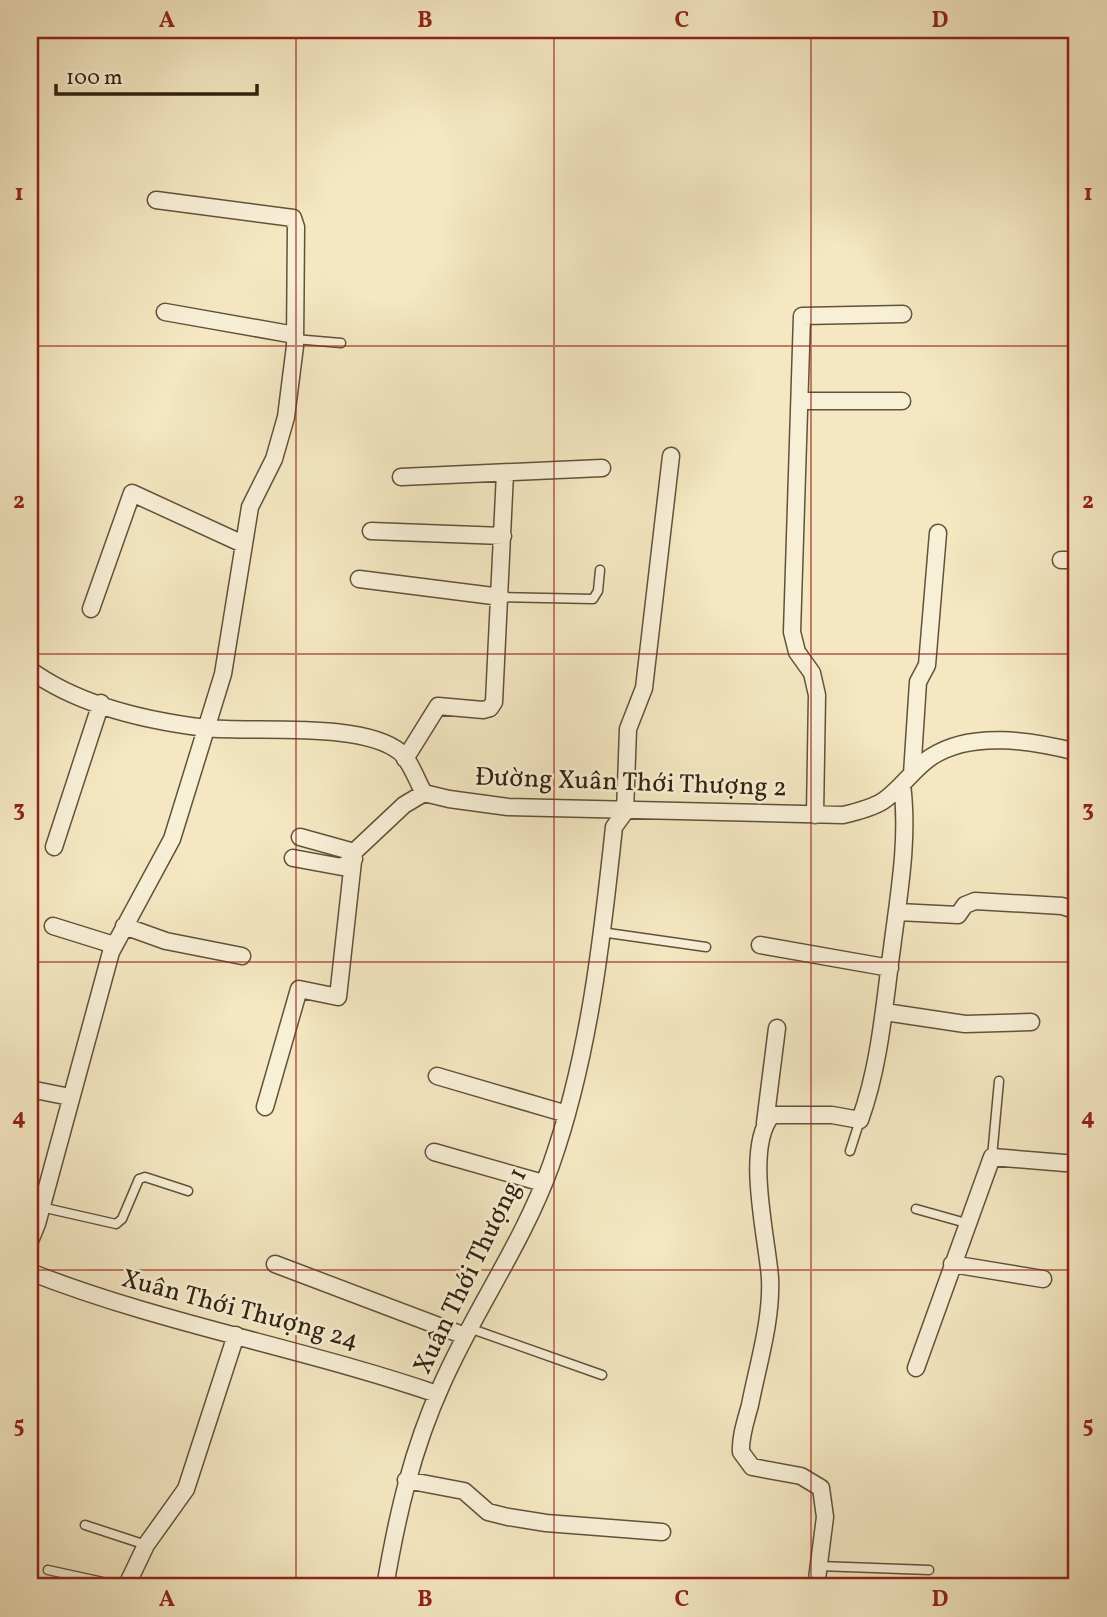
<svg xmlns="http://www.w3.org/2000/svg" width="1107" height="1617" viewBox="0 0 1107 1617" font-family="Vollkorn,serif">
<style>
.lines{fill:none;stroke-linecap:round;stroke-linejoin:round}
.lane-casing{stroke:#61523a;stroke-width:11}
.street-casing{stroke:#61523a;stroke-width:19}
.lane{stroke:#f8efd7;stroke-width:8}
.street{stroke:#f8efd7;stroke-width:16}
.grid{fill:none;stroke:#8f2418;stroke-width:2;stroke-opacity:0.55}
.labels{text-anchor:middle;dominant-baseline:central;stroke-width:5;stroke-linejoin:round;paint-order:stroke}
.street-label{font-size:26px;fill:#30210d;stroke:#f8efd7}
.neatline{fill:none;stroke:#8f2418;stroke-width:2.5}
.grid-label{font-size:23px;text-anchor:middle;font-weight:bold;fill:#8f2418}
</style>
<rect width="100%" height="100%" fill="#f4e7c1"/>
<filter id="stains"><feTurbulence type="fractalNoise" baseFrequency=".00286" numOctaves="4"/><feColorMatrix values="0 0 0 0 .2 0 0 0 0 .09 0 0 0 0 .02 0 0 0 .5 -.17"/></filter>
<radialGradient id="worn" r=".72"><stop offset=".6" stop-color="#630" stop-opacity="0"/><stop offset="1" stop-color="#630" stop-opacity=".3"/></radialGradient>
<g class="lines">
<g class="lane-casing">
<path id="lane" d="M295,339L341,343
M501,597L593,599L598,591L600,570
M601,932L706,947
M850,1151L860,1120
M992,1157L999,1081
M41,1207L116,1224L122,1219L139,1179L145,1177L188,1191
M916,1209L966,1223
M469,1328L602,1375
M85,1525L146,1545
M819,1566L929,1570
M48,1570L126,1587"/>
</g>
<g class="street-casing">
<path id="street" d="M165,312L295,335
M802,401H902
M401,477L602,468
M371,531L503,536
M1061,560H1077
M359,579L501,597
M91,609L132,493L243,544
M30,670C78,705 148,721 206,728C255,733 362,721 400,752C410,760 417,781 424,793L449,799L508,807L843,815C856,812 872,808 883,801C901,789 913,769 931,757C972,730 1033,741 1077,752
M405,759L438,706L483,710L490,708L494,702L505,473
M912,774L918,682L927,665L938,533
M625,812L628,729L644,688L671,456
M815,815L817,695L812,673L797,652L792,632L802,316L903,314
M300,837L354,852
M54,847L101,703
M293,858L342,867L354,859
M898,912L958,915L965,905L975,901L1062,906L1077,911
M53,926L114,945
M124,926L166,941L242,956
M760,945L890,968
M885,1012L965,1024L1031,1022
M437,1076L567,1114
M30,1089L70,1097
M265,1107L299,989L338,997L354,852L404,805L424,793
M765,1123L777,1028
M434,1152L543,1183
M30,1241L37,1224L111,952L172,839L223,674L250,507L274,459L286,417L295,346L296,227L293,218L156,200
M275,1264L465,1336
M952,1264L1043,1279
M30,1272C162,1324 303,1348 437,1394
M916,1368L992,1157L1077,1164
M406,1480L464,1491L488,1512L508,1517L546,1523L662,1532
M126,1587L146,1545L186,1489L236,1335
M385,1587C397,1516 412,1450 442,1384C475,1309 523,1243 551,1165C589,1057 602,940 614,827L625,812
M816,1587L825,1517L821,1488L801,1476L752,1467L741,1452C740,1437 746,1420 750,1405C758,1364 772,1320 770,1278C767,1237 744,1147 772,1115H832L860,1120C880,1065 884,1006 892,948C899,893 909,839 902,784"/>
</g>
<use href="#lane" class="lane"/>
<use href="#street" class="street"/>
</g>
<path class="grid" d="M296,30V1587M554,30V1587M811,30V1587M30,346H1077M30,654H1077M30,962H1077M30,1270H1077"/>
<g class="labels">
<g class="street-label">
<text transform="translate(631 783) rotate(2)">Đường Xuân Thới Thượng 2</text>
<text transform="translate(471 1271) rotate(-64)">Xuân Thới Thượng 1</text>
<text transform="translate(240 1310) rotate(15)">Xuân Thới Thượng 24</text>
</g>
</g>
<rect width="1107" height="1617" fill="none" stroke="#f4e7c1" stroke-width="77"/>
<path d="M56 84v10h201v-10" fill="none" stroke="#30210d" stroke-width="3.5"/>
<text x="66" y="84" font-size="21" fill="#30210d" stroke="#f8efd7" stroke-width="5" paint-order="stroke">100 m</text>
<rect x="38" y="38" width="1030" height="1540" class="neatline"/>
<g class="grid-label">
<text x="167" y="27">A</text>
<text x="425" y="27">B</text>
<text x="682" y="27">C</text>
<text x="940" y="27">D</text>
<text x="19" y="200">1</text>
<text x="1088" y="200">1</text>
<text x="19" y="508">2</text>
<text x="1088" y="508">2</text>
<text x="19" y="816">3</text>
<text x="1088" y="816">3</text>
<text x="19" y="1124">4</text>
<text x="1088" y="1124">4</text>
<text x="19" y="1432">5</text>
<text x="1088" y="1432">5</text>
<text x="167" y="1606">A</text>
<text x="425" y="1606">B</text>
<text x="682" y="1606">C</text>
<text x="940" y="1606">D</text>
</g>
<rect width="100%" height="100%" filter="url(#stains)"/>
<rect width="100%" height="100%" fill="url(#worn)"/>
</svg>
